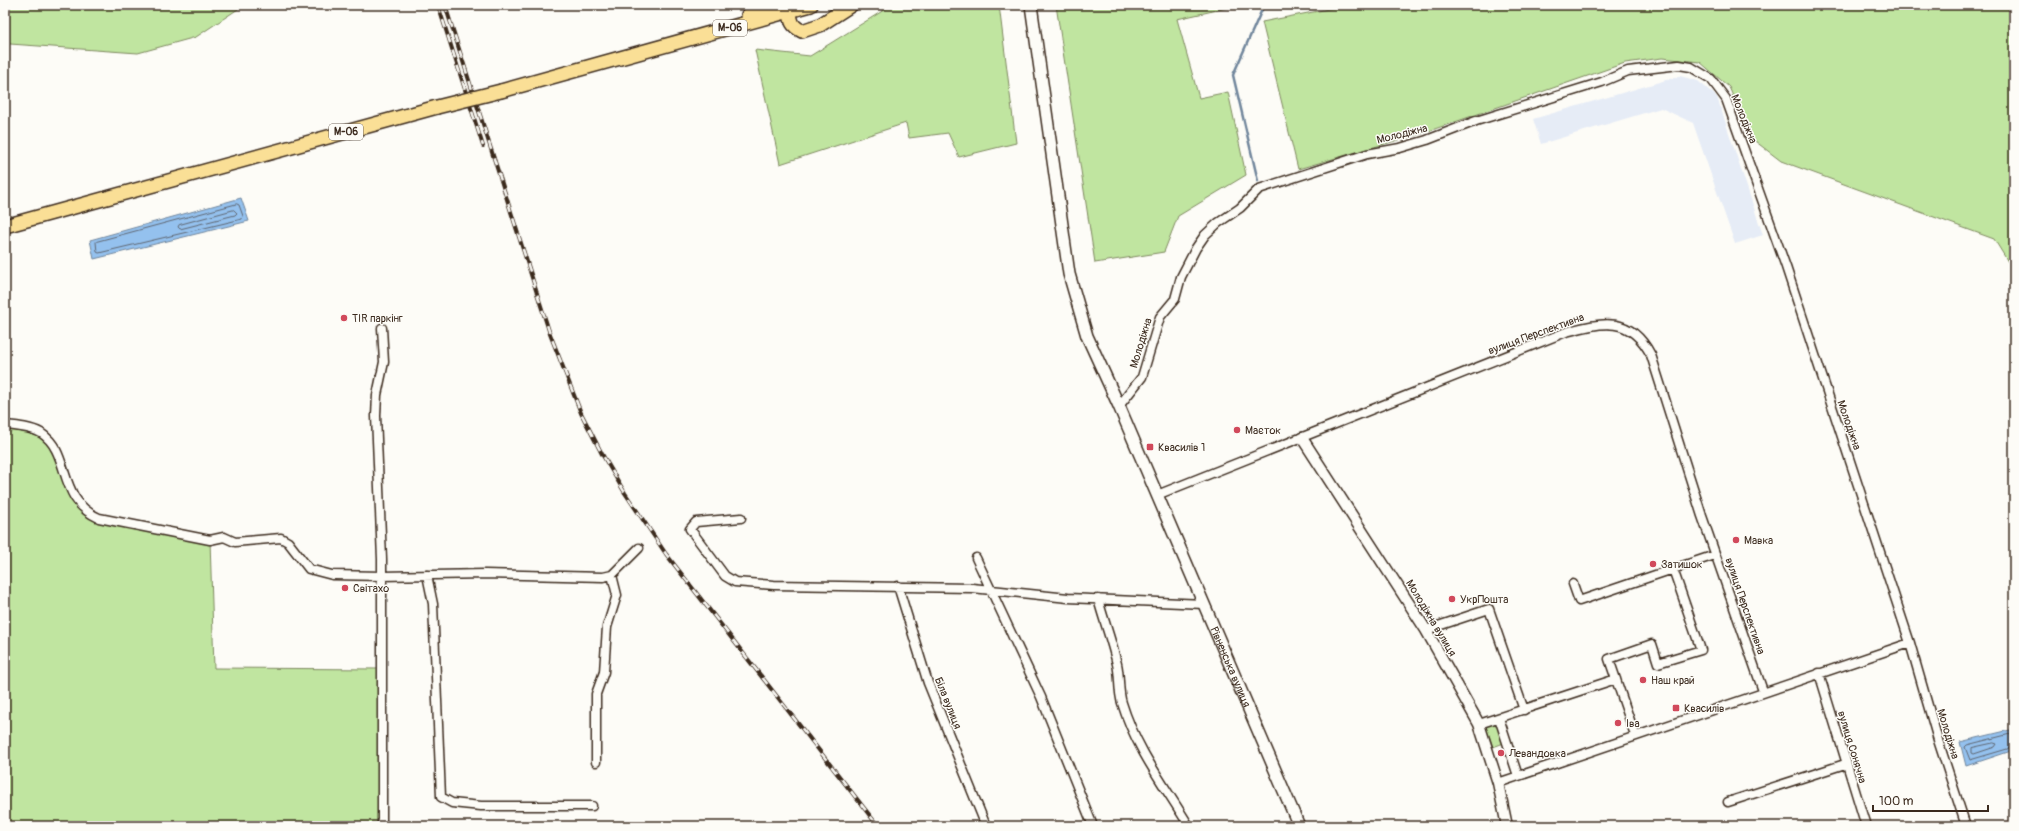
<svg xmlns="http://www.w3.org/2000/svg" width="2019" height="831" viewBox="0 0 2019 831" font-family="Pangolin,sans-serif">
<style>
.built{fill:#e6ecf6}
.green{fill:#c0e5a0;stroke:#7e885f}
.water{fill:#94c1ee;stroke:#70859b}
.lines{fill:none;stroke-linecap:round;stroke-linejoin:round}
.shore{stroke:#5f6671;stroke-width:1}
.stream{stroke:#70859b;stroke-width:2.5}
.minor-casing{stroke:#3b2a1e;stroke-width:11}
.tertiary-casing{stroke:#3b2a1e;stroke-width:13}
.secondary-casing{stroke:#3b2a1e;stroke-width:14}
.trunk-casing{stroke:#3b2a1e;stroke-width:16}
.minor{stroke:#fdfcf7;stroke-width:8}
.tertiary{stroke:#fdfcf7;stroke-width:10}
.secondary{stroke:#fdfcf7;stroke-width:11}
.trunk{stroke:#fadf96;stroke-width:13}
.rail-casing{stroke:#3b2a1e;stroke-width:4}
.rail{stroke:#fdfcf7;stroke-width:2.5;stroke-dasharray:8;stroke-linecap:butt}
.trunk-bridge-casing{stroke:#3b2a1e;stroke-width:16;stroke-linecap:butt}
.trunk-bridge{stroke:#fadf96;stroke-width:13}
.poi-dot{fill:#d1495b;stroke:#fdfcf7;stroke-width:1.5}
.labels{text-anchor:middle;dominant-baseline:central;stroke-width:3;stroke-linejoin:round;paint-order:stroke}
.shield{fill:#fdfcf7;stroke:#75695f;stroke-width:1}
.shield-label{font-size:10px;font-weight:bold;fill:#3b2a1e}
.street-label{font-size:11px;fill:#3b2a1e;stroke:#fdfcf7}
.poi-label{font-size:11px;fill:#3b2a1e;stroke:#fdfcf7;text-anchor:start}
</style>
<rect width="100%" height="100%" fill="#fdfcf7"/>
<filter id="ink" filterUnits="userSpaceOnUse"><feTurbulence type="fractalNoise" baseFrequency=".025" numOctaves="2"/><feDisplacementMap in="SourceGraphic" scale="8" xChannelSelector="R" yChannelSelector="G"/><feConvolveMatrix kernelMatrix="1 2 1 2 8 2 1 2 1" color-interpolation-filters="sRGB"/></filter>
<g filter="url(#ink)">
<path class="built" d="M1680,76L1698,81L1717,97L1763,235L1735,244L1693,123L1661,108L1541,144L1533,119Z"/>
<path class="green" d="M5,5H244L196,37L138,53L10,44L5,36Z
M892,5H999L1016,143L959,157L948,133L909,138L906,123L780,164L755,50L810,56Z
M1056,5H1230L1231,7L1177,19L1199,98L1228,92L1246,175L1178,216L1164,252L1095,263Z
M1349,5H2014V268L2010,265L1994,239L1781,161L1751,138L1729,87L1700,62L1662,58L1625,63L1426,132L1298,169L1262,22Z
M5,425L29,429L50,442L70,489L91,514L210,540L214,668L382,669V826H5Z
M1493,723L1497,725L1504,743L1493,747L1489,735L1487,734L1484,728Z"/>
<path class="water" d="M241,198L249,221L94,259L90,240Z
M2014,729V750L1966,766L1960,742Z"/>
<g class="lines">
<path class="shore" d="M237,204L239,205L243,216L242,219L99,253L97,252L96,242Z
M234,210L237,213L235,215L180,229L178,227L179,225Z
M2014,733L1967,745L1965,747L1970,760L2014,747
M1994,743L1997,744L1995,747L1974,754L1972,753V748Z"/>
<path class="stream" d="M1258,181L1233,75L1264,5"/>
<g class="minor-casing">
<path id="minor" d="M382,328L384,362L377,395L376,416L382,559V826
M1119,406L1142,377L1160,317L1175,299L1181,277L1196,248L1205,235L1218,223L1240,208L1259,189L1367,154L1400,148L1427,140L1476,121L1602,82L1628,71L1679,65L1691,67L1711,79L1726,99L1786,267L1910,643L1938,740L1966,826
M5,425C16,426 31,427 41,433C72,453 56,499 99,518L210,540L224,537L235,542L281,538L288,542L309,569L332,575L382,576L485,574L603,577L612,575L639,548
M1157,495L1566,332C1603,322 1630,315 1651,355L1702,516L1763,691
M741,518L696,522L690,529L725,576L735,582L774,585L972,588L1068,598L1204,604
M976,558L1041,697L1093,826
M427,575L433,604L441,797L452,803L481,806H592
M1573,584L1579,601L1673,569
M898,586L928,683L986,826
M1098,599C1104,621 1112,642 1117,664C1120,676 1118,691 1122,703C1136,749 1165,786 1189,826
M1426,630L1489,609L1524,710
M1819,673L1866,826
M1499,718L1518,776
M1479,724L1616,679
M1635,735L1609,659L1652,644L1658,663L1701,650L1673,569L1715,555
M596,762V694L604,672L607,627L617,595L612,575
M1498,783L1910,643
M1728,802L1845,764"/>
</g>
<g class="tertiary-casing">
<path id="tertiary" d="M1302,438L1426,630L1479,724L1498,783L1507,826"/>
</g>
<g class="secondary-casing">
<g id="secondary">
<path id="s1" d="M1031,5L1069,274L1087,336L1119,406L1299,826"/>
</g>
</g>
<g class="trunk-casing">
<path id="trunk" d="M795,6L790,12C791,22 792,26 802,31L820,25L851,5
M748,15L776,5
M501,91L811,5
M5,226L437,107"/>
</g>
<use href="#minor" class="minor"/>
<use href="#tertiary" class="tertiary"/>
<use href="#secondary" class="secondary"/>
<use href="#trunk" class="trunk"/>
<g class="rail-casing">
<path id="rail" d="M438,5L483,146
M445,5L550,334L581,413L602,454L625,493L666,554L878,826"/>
</g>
<use href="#rail" class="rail"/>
<g class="trunk-bridge-casing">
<path id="trunk-bridge" d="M437,107L501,91"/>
</g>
<use href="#trunk-bridge" class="trunk-bridge"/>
</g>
</g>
<g class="poi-dot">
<circle cx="344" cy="318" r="4"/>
<circle cx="1237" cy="430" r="4"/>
<rect x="1146" y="443" width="8" height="8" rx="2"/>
<circle cx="1736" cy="540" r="4"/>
<circle cx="1653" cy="564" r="4"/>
<circle cx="345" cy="588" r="4"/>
<circle cx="1452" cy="599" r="4"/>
<circle cx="1643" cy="680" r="4"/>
<rect x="1672" y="704" width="8" height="8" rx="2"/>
<circle cx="1618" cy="723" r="4"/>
<circle cx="1501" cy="753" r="4"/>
</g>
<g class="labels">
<g class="shield">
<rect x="713" y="20" width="34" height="16" rx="3"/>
<rect x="329" y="124" width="34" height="16" rx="3"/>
</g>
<g class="shield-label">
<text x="730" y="28">М-06</text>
<text x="346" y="132">М-06</text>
</g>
<g class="street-label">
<text transform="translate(1744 119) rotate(68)">Молодіжна</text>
<text transform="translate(1402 134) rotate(-14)">Молодіжна</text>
<text transform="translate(1536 334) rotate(-20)">вулиця Перспективна</text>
<text transform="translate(1141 343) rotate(-73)">Молодіжна</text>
<text transform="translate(1849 425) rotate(71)">Молодіжна</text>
<text transform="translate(1745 606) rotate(71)">вулиця Перспективна</text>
<text transform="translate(1431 618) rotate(59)">Молодіжна вулиця</text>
<text stroke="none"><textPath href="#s1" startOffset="697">Рівненська вулиця</textPath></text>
<text transform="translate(948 703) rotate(68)">Біла вулиця</text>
<text transform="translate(1948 734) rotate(73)">Молодіжна</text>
<text transform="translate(1852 747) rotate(73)">вулиця Сонячна</text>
</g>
<g class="poi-label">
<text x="352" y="318">TIR паркінг</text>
<text x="1245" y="430">Маєток</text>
<text x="1158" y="447">Квасилів 1</text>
<text x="1744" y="540">Мавка</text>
<text x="1661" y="564">Затишок</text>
<text x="353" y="588">Світахо</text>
<text x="1460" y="599">УкрПошта</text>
<text x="1651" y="680">Наш край</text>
<text x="1684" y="708">Квасилів</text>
<text x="1626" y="723">Іва</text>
<text x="1509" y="753">Левандовка</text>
</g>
</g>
<rect width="2019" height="831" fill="none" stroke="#fdfcf7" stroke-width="20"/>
<rect x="10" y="10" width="1999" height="811" fill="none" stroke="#3b2a1e" stroke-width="1.5" filter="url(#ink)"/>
<path d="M1873 805v6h115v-6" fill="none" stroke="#3b2a1e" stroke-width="2"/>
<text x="1879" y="805" font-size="12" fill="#3b2a1e" stroke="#fdfcf7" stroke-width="3" paint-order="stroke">100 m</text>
</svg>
